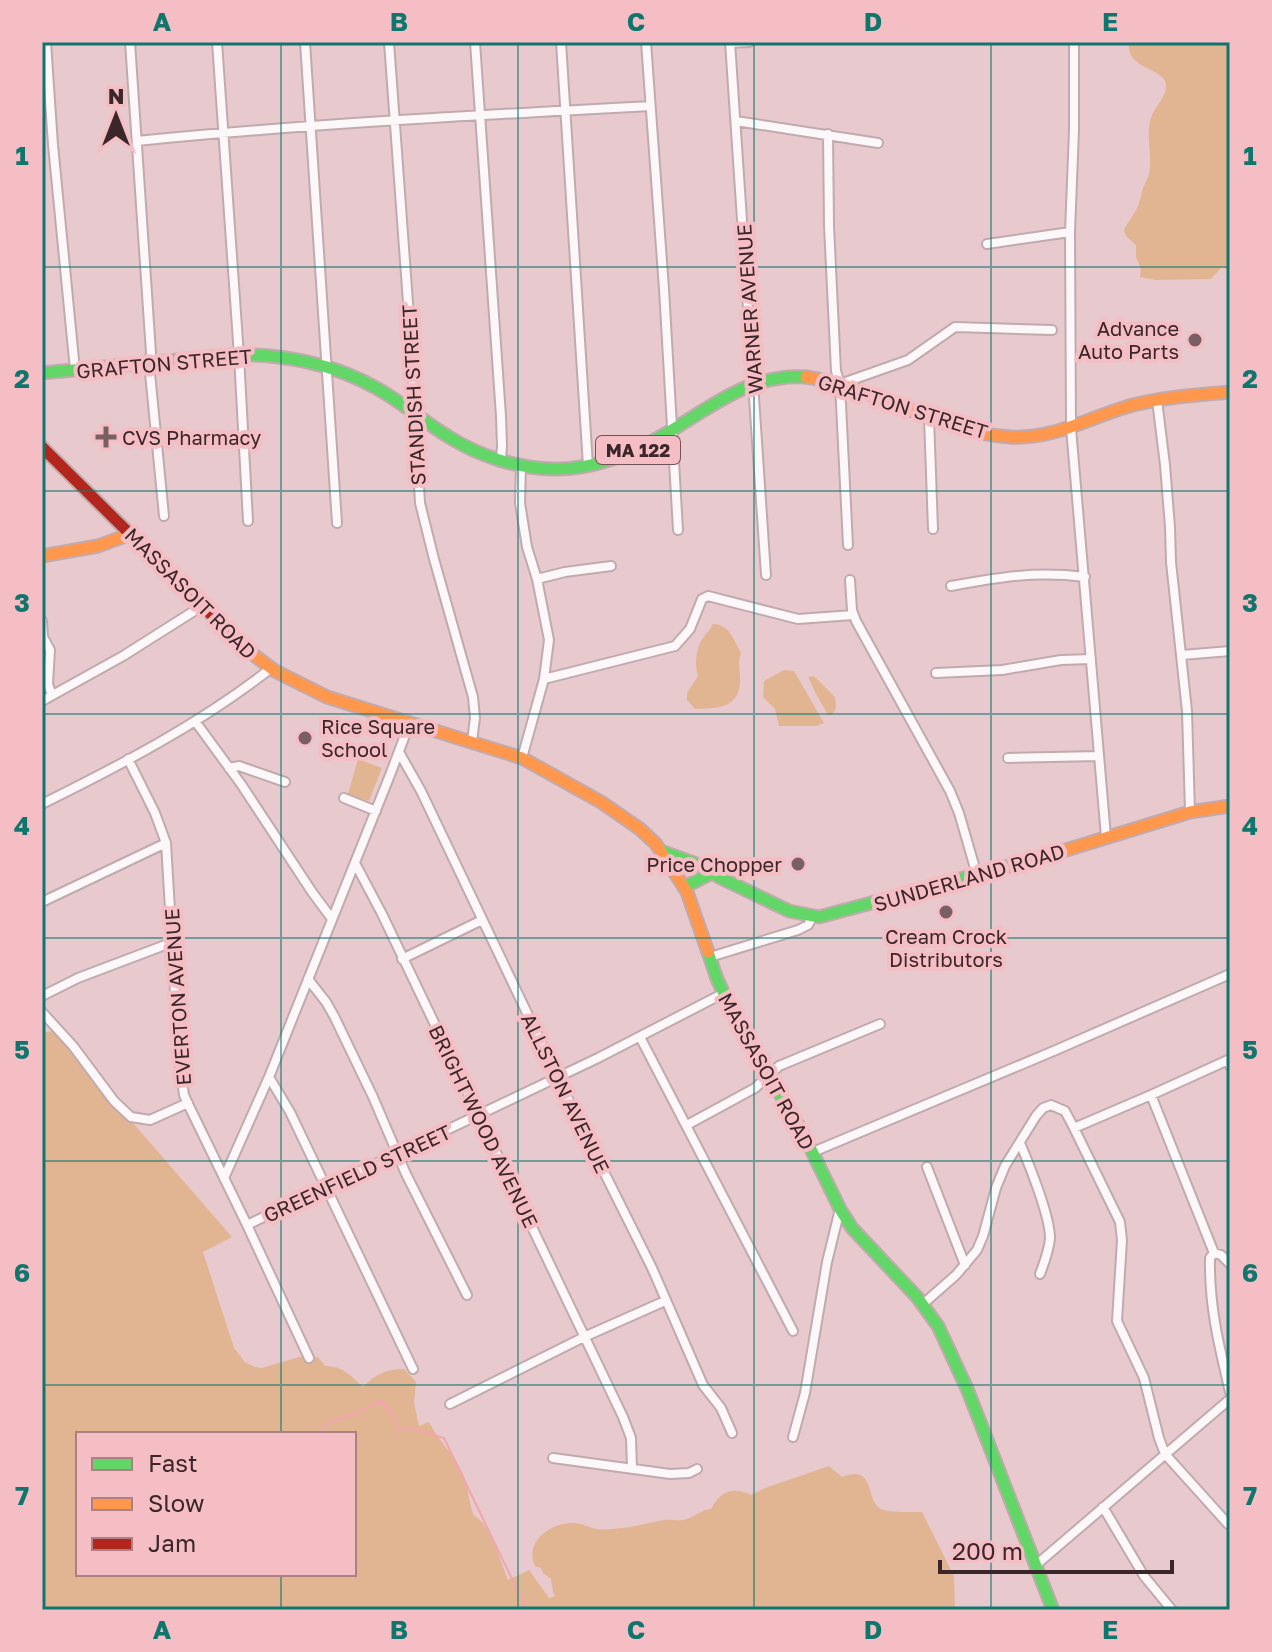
<svg xmlns="http://www.w3.org/2000/svg" width="1272" height="1652" viewBox="0 0 1272 1652" font-family="'Golos Text',sans-serif">
<style>
.green{fill:#e1b592;fill-rule:evenodd}
.lines{fill:none;stroke-linecap:round;stroke-linejoin:round}
.stream{stroke:#f3a4b0;stroke-width:2}
.street-casing{stroke:#c1aaae;stroke-width:12}
.fast-casing{stroke:#c1aaae;stroke-width:15}
.slow-casing{stroke:#c1aaae;stroke-width:15}
.jam-casing{stroke:#c1aaae;stroke-width:15}
.street{stroke:#fcf7f8;stroke-width:8}
.fast{stroke:#63d668;stroke-width:11}
.slow{stroke:#ff974d;stroke-width:11}
.jam{stroke:#b3261e;stroke-width:11}
.grid{fill:none;stroke:#0f766e;stroke-width:2;stroke-opacity:0.55}
.poi-dot{fill:#785f63;stroke:#f5bdc4;stroke-width:3}
.labels{text-anchor:middle;dominant-baseline:central;stroke-width:8;stroke-linejoin:round;paint-order:stroke}
.shield{fill:#f5bdc4;stroke:#735358;stroke-width:2}
.shield-label{font-size:18px;font-weight:bold;fill:#3b2629}
.street-label{font-size:20px;fill:#3b2629;stroke:#f5bdc4}
.poi-label{font-size:20px;fill:#3b2629;stroke:#f5bdc4;text-anchor:end}
.neatline{fill:none;stroke:#0f766e;stroke-width:3}
.grid-label{font-size:26px;text-anchor:middle;font-weight:bold;fill:#0f766e}
</style>
<rect width="100%" height="100%" fill="#e8cace"/>
<path class="green" d="M1129,42H1230V271L1222,267L1211,279L1155,280L1140,277L1141,269L1136,257V245L1126,236L1124,230C1128,221 1136,213 1139,203C1141,198 1141,196 1142,191C1144,185 1147,180 1149,174C1153,155 1145,136 1151,118C1154,107 1167,97 1166,85C1166,68 1125,70 1129,42Z
M713,624C729,624 734,640 741,653C737,664 741,673 740,684C737,710 714,708 695,709L687,700V693L698,676C694,663 696,646 705,635C708,632 711,628 713,624Z
M784,670L794,671L824,723L816,726H779L775,709L763,697L764,681Z
M814,676L835,697L836,708L832,715H828L816,694L808,677Z
M358,759L382,768L369,801L348,794Z
M53,1031L232,1237L203,1252L234,1348L245,1362L255,1367L262,1368L299,1357H318L325,1366C343,1366 350,1375 363,1387C376,1374 386,1369 404,1369L416,1382L414,1403L419,1426L429,1422C438,1440 453,1453 462,1472C469,1486 468,1502 474,1516C491,1523 501,1563 508,1580L529,1570L549,1598L555,1596L553,1592L551,1579L543,1573L541,1568L535,1566C524,1542 550,1523 572,1523C582,1523 588,1527 596,1529C604,1530 614,1529 621,1528C636,1527 650,1522 664,1520C670,1519 676,1521 683,1520C694,1518 700,1510 711,1509C720,1492 732,1486 751,1495L765,1488L829,1466L842,1477C876,1463 865,1501 881,1509C890,1513 912,1512 922,1512L954,1576L955,1610H42V1033ZM78,1434H354V1574H78Z"/>
<g class="lines">
<path class="stream" d="M316,1434L332,1420L347,1417L380,1401L392,1413L398,1431L409,1428L444,1438L527,1610"/>
<g class="street-casing">
<path id="street" d="M46,42L53,145L75,370
M130,42L151,353L149,363L164,516
M217,42L239,356L248,521
M305,42L337,523
M389,42L410,330L420,503L434,559L473,697L475,718L472,741
M475,42L501,416L502,446L501,460
M561,42L588,466
M646,42L664,289L678,530
M730,42L766,575
M1074,42V130L1070,232L1071,428L1106,837
M730,43L749,42
M736,121L878,143
M828,134L829,226L836,371L840,384L848,545
M137,141C307,124 479,115 650,106
M987,244L1070,232
M840,384L908,360L955,327L1052,330
M1157,400L1165,465L1170,527L1171,562L1187,711L1190,812
M929,417L933,529
M521,465L520,503L527,547L537,579L549,640L544,679L522,758
M537,579L565,572L611,566
M850,580L852,610L856,621L950,791L959,813L977,875
M951,586C999,577 1036,571 1085,577
M42,621L43,637L50,650L48,684L52,695
M1182,655L1230,651
M936,673L1002,670L1061,660L1091,659
M544,679L675,646L690,629L702,599L708,596L798,619L853,615
M42,701L123,656L202,606
M195,721L241,784L312,892L332,919
M399,752L421,791L581,1126L652,1268L703,1385L721,1408L732,1433
M1008,758L1099,756
M128,759L155,813L166,843L179,1060L184,1095L189,1106L247,1225L309,1358
M229,768L239,766L285,782
M344,798L376,811
M42,804C121,765 201,723 270,669
M355,863L382,914L623,1417L631,1438L632,1468
M42,902L166,843
M710,957L798,930L808,925L813,916
M402,959L482,920
M308,979L326,1002L334,1016L373,1097L406,1174L467,1295
M42,996L78,978L173,942
M42,1012L73,1046L114,1101L131,1117L150,1120L188,1103
M640,1037L793,1331
M269,1077L290,1112L413,1369
M1151,1095L1214,1253L1210,1258C1209,1306 1219,1346 1230,1392
M687,1125L755,1088L779,1066L880,1024
M1074,1128L1120,1222L1122,1240L1117,1321L1144,1378L1159,1438L1165,1454L1228,1524
M1020,1143C1029,1164 1050,1216 1050,1238C1049,1251 1044,1263 1040,1274
M813,1152L1056,1050L1230,974
M927,1167L965,1265
M224,1178L269,1077L390,775L410,722
M247,1225L598,1058L724,993
M1214,1253L1221,1255L1230,1264
M923,1304L956,1275L977,1250L983,1236L996,1188L1005,1166L1036,1116L1043,1108L1051,1105L1065,1111L1074,1128L1151,1095L1228,1060L1230,1066
M450,1404L584,1337L665,1301
M793,1437L805,1393L827,1262L840,1209
M553,1458L670,1474L689,1473L697,1469
M1103,1507L1144,1576L1172,1610
M1036,1565L1230,1399"/>
</g>
<g class="fast-casing">
<path id="fast" d="M42,373L231,355C281,353 335,364 378,389C403,403 424,422 449,437C479,456 516,468 553,469C594,470 632,454 667,433C711,407 751,373 806,377
M661,851L702,866L719,877L789,911L819,917L1053,854
M684,887L712,873
M708,952L717,979L737,1021L804,1135L840,1209L852,1228L917,1297L938,1326L968,1391L1053,1610"/>
</g>
<g class="slow-casing">
<path id="slow" d="M806,377C876,387 938,432 1010,437C1054,440 1092,416 1133,405C1165,397 1198,395 1230,392
M42,556L98,546L131,534
M227,630L246,649L275,671L327,697L522,758L601,802L640,829L656,844L687,892L708,952
M1053,854L1190,812L1230,806"/>
</g>
<g class="jam-casing">
<path id="jam" d="M42,447L227,630"/>
</g>
<use href="#street" class="street"/>
<use href="#fast" class="fast"/>
<use href="#slow" class="slow"/>
<use href="#jam" class="jam"/>
</g>
<path class="grid" d="M281,42V1434M518,42V1610M754,42V1610M991,42V1610M42,267H1230M42,491H1230M42,714H1230M42,938H1230M42,1161H1230M42,1385H1230M281,1574V1610"/>
<g class="poi-dot">
<circle cx="1195" cy="340" r="8"/>
<path d="M102 425h8v8h8v8h-8v8h-8v-8h-8v-8h8z"/>
<circle cx="305" cy="738" r="8"/>
<circle cx="798" cy="864" r="8"/>
<circle cx="946" cy="912" r="8"/>
</g>
<g class="labels">
<rect class="shield" x="596" y="436" width="84" height="28" rx="6"/>
<g class="shield-label">
<text x="638" y="450">MA 122</text>
</g>
<g class="street-label">
<text transform="translate(749 309) rotate(-94)">WARNER AVENUE</text>
<text transform="translate(164 363) rotate(-5)">GRAFTON STREET</text>
<text transform="translate(413 395) rotate(-93)">STANDISH STREET</text>
<text transform="translate(903 406) rotate(17)">GRAFTON STREET</text>
<text transform="translate(191 593) rotate(45)">MASSASOIT ROAD</text>
<text transform="translate(969 877) rotate(-16)">SUNDERLAND ROAD</text>
<text transform="translate(177 997) rotate(-94)">EVERTON AVENUE</text>
<text transform="translate(767 1071) rotate(61)">MASSASOIT ROAD</text>
<text transform="translate(566 1093) rotate(64)">ALLSTON AVENUE</text>
<text transform="translate(484 1126) rotate(64)">BRIGHTWOOD AVENUE</text>
<text transform="translate(357 1173) rotate(-25)">GREENFIELD STREET</text>
</g>
<g class="poi-label">
<text x="1179" y="328">Advance<tspan x="1179" dy="23">Auto Parts</tspan></text>
<text x="122" y="437" text-anchor="start">CVS Pharmacy</text>
<text x="321" y="726" text-anchor="start">Rice Square<tspan x="321" dy="23">School</tspan></text>
<text x="782" y="864">Price Chopper</text>
<text x="946" y="936" text-anchor="middle">Cream Crock<tspan x="946" dy="23">Distributors</tspan></text>
</g>
</g>
<rect width="1272" height="1652" fill="none" stroke="#f5bdc4" stroke-width="88"/>
<rect x="76" y="1432" width="280" height="144" fill="#f5bdc4" stroke="#ab8186" stroke-width="2"/>
<rect x="92" y="1458" width="40" height="12" fill="#63d668" stroke="#ab8186" stroke-width="2"/>
<text x="148" y="1472" font-size="24" fill="#3b2629">Fast</text>
<rect x="92" y="1498" width="40" height="12" fill="#ff974d" stroke="#ab8186" stroke-width="2"/>
<text x="148" y="1512" font-size="24" fill="#3b2629">Slow</text>
<rect x="92" y="1538" width="40" height="12" fill="#b3261e" stroke="#ab8186" stroke-width="2"/>
<text x="148" y="1552" font-size="24" fill="#3b2629">Jam</text>
<g transform="translate(116 116)" stroke="#f5bdc4" stroke-width="6" paint-order="stroke">
<path d="M0-6L14 30L0 20L-14 30Z" fill="#3b2629"/>
<text y="-12" font-size="22" font-weight="bold" text-anchor="middle" fill="#3b2629">N</text>
</g>
<path d="M940 1560v12h232v-12" fill="none" stroke="#3b2629" stroke-width="4"/>
<text x="952" y="1560" font-size="24" fill="#3b2629" stroke="#f5bdc4" stroke-width="6" paint-order="stroke">200 m</text>
<rect x="44" y="44" width="1184" height="1564" class="neatline"/>
<g class="grid-label">
<text x="162" y="31">A</text>
<text x="399" y="31">B</text>
<text x="636" y="31">C</text>
<text x="873" y="31">D</text>
<text x="1110" y="31">E</text>
<text x="22" y="165">1</text>
<text x="1250" y="165">1</text>
<text x="22" y="388">2</text>
<text x="1250" y="388">2</text>
<text x="22" y="612">3</text>
<text x="1250" y="612">3</text>
<text x="22" y="835">4</text>
<text x="1250" y="835">4</text>
<text x="22" y="1059">5</text>
<text x="1250" y="1059">5</text>
<text x="22" y="1282">6</text>
<text x="1250" y="1282">6</text>
<text x="22" y="1505">7</text>
<text x="1250" y="1505">7</text>
<text x="162" y="1639">A</text>
<text x="399" y="1639">B</text>
<text x="636" y="1639">C</text>
<text x="873" y="1639">D</text>
<text x="1110" y="1639">E</text>
</g>
</svg>
